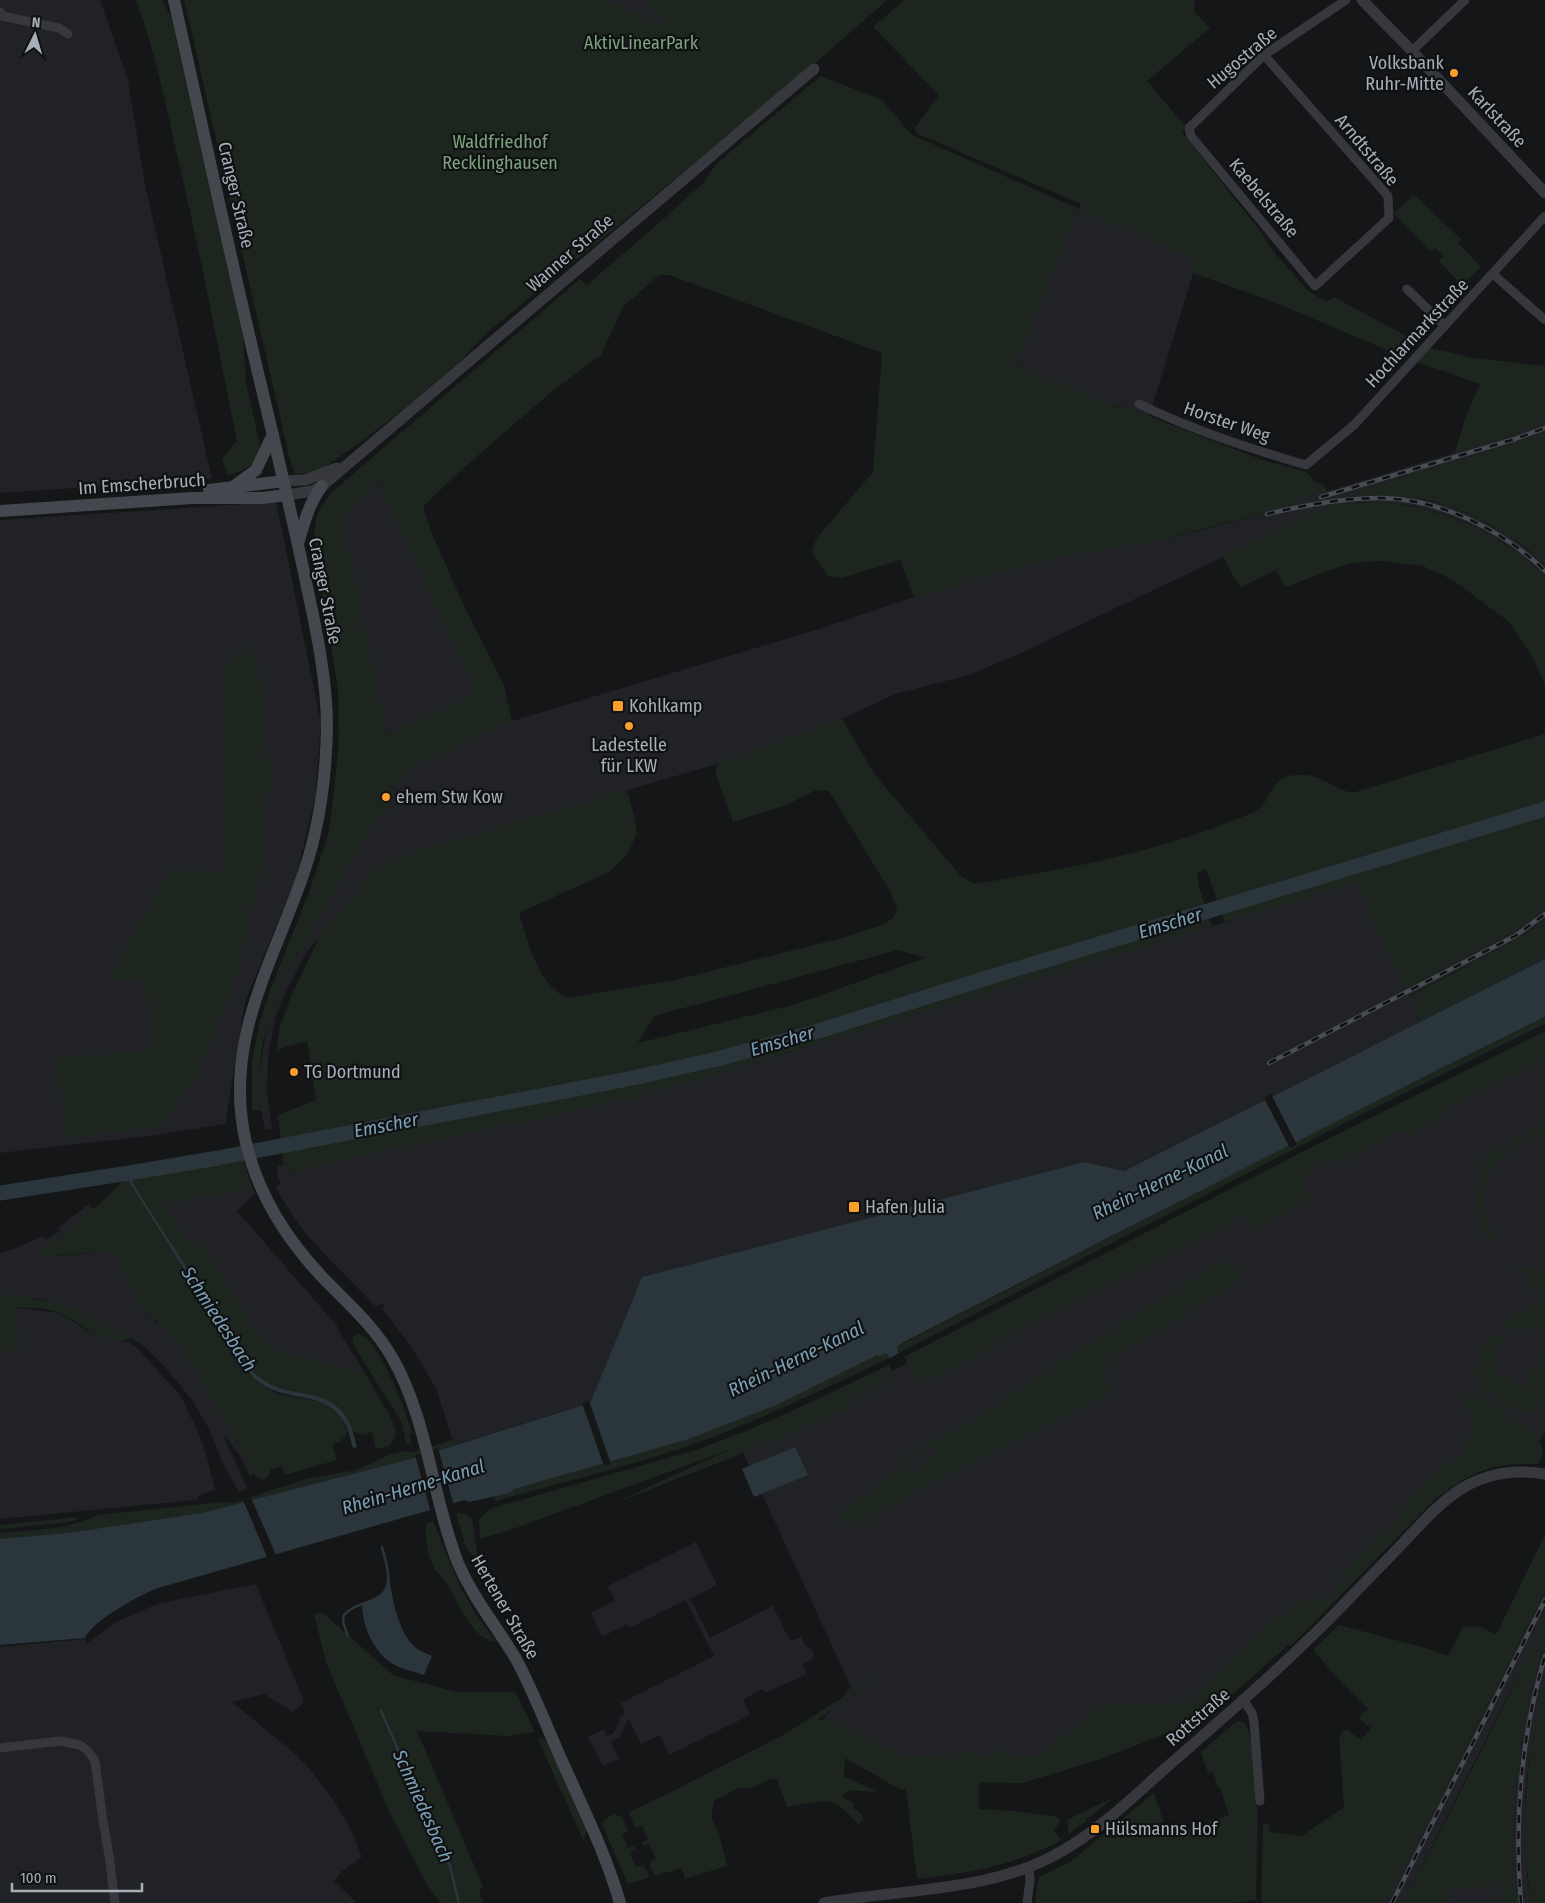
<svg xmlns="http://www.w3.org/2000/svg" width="1545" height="1903" viewBox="0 0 1545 1903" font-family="'Fira Sans Condensed',sans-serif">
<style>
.built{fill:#212225;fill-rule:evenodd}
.green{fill:#1d261e;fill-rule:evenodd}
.water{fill:#2b363c}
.pier{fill:#151618}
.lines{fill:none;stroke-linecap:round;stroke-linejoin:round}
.stream{stroke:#2b363c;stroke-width:2.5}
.river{stroke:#2b363c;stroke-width:15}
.minor{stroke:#36383d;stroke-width:9}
.tertiary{stroke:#36383d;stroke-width:11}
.secondary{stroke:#44474d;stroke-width:12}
.rail-casing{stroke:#494c52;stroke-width:4.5}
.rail{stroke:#101113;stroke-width:2.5;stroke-dasharray:8;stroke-linecap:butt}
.poi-dot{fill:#faa02a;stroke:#101113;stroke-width:2}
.labels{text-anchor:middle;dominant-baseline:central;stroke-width:4.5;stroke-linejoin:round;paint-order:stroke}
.park-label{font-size:18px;fill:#7ea47d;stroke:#101113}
.street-label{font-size:18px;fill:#a7aeb8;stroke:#101113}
.poi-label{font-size:18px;fill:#a7aeb8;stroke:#101113;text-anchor:start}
.water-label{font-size:19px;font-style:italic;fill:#7ca0b5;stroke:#101113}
</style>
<rect width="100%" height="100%" fill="#151618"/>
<path class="built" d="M0,0H100L128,80L145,184L212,479L0,493Z
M605,0H646L671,29Z
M1079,209L1197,260L1149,417L1126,408L1106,405L1016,363Z
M1545,423V432L1516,443L1352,493L1411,496L1446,505L1474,516L1508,535L1539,559L1545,565V576L1534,565L1503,542L1470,524L1441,513L1409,505L1382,502L1337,503L1019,654L969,675L895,694L842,719L717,764L414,852L376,870L306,953L286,991L276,1016L268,1056L267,1095L272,1128L265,1130L261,1110L260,1071L267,1025L279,987L361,843L375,822L389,806L392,791L424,759H438L475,736L512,721L816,630L914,597L1066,555L1158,541L1213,527L1291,505V499L1335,489L1513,435Z
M378,480L473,686L475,696L386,734L348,548V511Z
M276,502L321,723L315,798L296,878L245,1002L225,1124L157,1135L0,1153V520ZM226,662L262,695L270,774L261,870L238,969L199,1072L56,1059L149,1051L147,982L225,872L227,809L224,746Z
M1356,883L1405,989L1514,932L1545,908V920L1517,939L1409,996L1420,1022L1123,1171L1084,1162L642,1277L590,1403L454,1445L436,1388L411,1346L382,1309L386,1306L381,1304L375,1306L328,1258L302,1229L284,1202L276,1188L281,1182L278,1177L277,1166L287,1163L290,1173L293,1174L304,1168L641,1096Z
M1545,1047V1433L1535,1446L1461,1472L1288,1645L1210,1713L1188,1725L1101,1759L1022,1783L979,1782L900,1789L845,1758L803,1743L851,1687L740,1446Z
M252,1187L255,1193L237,1211L338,1327L337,1328L366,1375L266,1347L200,1242L189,1245L164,1204Z
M89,1204L94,1210L69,1233L38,1252L60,1256L114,1251L120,1258L126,1277L145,1311L155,1322L164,1325L196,1370L243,1451L253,1474L250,1477L240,1456L222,1432L247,1488L239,1492L222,1462L209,1429L192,1400L165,1367L146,1348L113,1326L83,1312L40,1299L0,1295V1253L19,1247L43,1236L46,1240L61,1230L58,1228Z
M12,1307L59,1313L87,1330L118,1341L130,1343L137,1348L181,1396L197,1430L206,1454L215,1490L200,1495L196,1500L0,1519V1351L19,1348Z
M696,1542L717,1585L690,1599L710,1638L773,1606L790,1641L801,1637L806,1646L813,1650V1655L811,1660L802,1664L807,1674L765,1693L763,1689L743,1699L750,1715L669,1755L660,1735L641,1744L629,1720L627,1721L620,1737L611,1742L619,1759L603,1766L588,1737L604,1729L607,1736L614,1733L621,1716L625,1714L621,1703L714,1656L686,1600L629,1628L627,1624L602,1637L591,1613L615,1601L608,1586Z
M256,1584L304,1702L293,1712L264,1694L232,1702L294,1753L308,1767L334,1801L350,1828L362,1857L342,1871L334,1881L357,1903H0V1647L85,1639L86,1644L118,1621L157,1604Z
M1545,1592V1620L1542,1628L1403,1903H1384L1434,1810Z
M1545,1644V1680L1529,1760L1525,1796L1527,1876L1532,1903H1517L1513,1837L1518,1758L1525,1716L1533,1682Z
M1500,1885L1503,1903H1446L1454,1888Z"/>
<path class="green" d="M136,0H161L171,16L243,337L246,382L261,450L255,461L249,467L228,476L222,459L237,441C218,345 199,249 177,154C165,102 155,50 136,0Z
M184,0H605L669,28L646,0H887L796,80L489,331L459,362L404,409L355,446L325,467L307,473L295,474L290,460Z
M904,0H1194L1195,13L1210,28L1147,81L1185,126L1182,132L1264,236L1269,246L1307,290L1326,302L1334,297L1416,341L1403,357L1274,302L1193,273L1196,260L1079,209L1016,363L1106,405L1133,410L1265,461L1306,472L1316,483L1324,485L1327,492L1291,499L1292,505L1158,541L1066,555L914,597L900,560L842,578L828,576L812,552L816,539L873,472L882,353L669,275H659L623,307L601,355L550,393L458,473L423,507L433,536L464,606L504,685L512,721L475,736L438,759H424L392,791L389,806L375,822L361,843L279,987L267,1025L262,1047L260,1071L261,1110L252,1111V1062L260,1021L269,993L309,892L328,836L334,792L339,738L338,690L330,637L321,590L314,532L318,512L331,493L580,279L587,285L659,223L705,181L715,165L821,76L882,100L912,135L1079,209L1081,204L916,133L915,127L939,95L873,27ZM378,480L473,686L475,696L386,734L348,548V511Z
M1414,195L1461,239L1458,243L1481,267L1462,285L1439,261L1443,256L1435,248L1431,252L1395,215V212Z
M1429,348L1474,358L1545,366V423L1513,435L1455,453L1465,418L1480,384L1417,362Z
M1545,432V565C1512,531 1457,503 1410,496C1391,494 1372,495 1353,495L1352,493L1516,443Z
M1382,502C1444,508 1500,532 1545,576V685L1532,656L1509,622L1453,580L1423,566L1382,561L1350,563L1285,587L1276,570L1241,587L1234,578L1223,556L1337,503Z
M252,644L262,695L270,773L261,870L238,969L199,1072L160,1126L68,1139L56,1058L149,1051L147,983L110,978L170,870L225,872L227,809L224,746L226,662Z
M842,719L875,775L960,875L974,884C1062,870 1151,854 1234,820C1241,817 1252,814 1258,809C1272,798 1272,776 1296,775C1320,773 1331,788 1352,793L1545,734V908L1514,932L1405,989L1356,883L1225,922L1206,869L1197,872L1199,887L1212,926L641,1096L304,1168L293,1174L290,1173L287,1163L283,1164L278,1115L316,1100L307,1041L282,1048L276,1053L279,1030L291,996L320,936L376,870L414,852L627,790L635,819L637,833L628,853L609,872L519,913C529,945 536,980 566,998L675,980L842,938L882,925L894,917L897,908L890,891L829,791L816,790L786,805L733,822L715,772L717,764ZM898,950L925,958L793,1005L638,1043L654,1016Z
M1545,920V959L1420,1022L1409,997L1517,939Z
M1545,1017V1024L1368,1111L899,1353L897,1347L904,1343L1426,1075Z
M1545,1031V1060L1468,1096L1411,1135L1404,1131L1391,1134L1347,1162L1328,1161L1314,1168L1301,1178L1310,1198L1256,1230L1245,1212L1211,1233L920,1384L904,1357L1302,1152Z
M1545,1121V1138C1493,1145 1469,1191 1495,1237L1491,1242C1475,1218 1474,1204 1480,1177L1473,1165Z
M243,1160L252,1187L165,1205L189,1245L200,1242L266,1347L366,1375L390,1416L396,1432L394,1440L389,1446L376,1449L372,1432L362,1435L352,1431C338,1386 307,1401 275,1387C266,1384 260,1378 253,1371L133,1184V1180Z
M128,1180L255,1379C261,1384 267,1389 274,1392C304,1403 337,1393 348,1432L341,1441L332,1445L337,1460L285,1475L282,1467L270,1470C270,1475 267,1479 262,1480L253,1474L243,1451L196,1370L164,1325C145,1318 134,1294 125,1276C121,1267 120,1259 114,1251L41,1257L38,1252L69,1233L123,1181Z
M1223,1261C1236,1264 1243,1272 1235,1285L1110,1360C1102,1369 1107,1383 1111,1393L904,1496L905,1499L874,1514L878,1521L870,1525L866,1518L848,1527L840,1513L887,1480L912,1452L974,1420L1058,1363L1215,1265ZM932,1446L938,1455L909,1475L903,1466Z
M1513,1263L1545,1271V1332L1535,1328L1534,1331L1520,1326L1507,1331L1503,1326L1513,1319L1512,1317L1538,1301L1537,1299L1539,1297L1522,1271L1519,1272Z
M0,1295C51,1298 89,1311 132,1337C112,1352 78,1320 59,1313C45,1307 27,1308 13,1307L19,1349L0,1351Z
M357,1334C378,1334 407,1414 412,1433L409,1434L412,1446L406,1443L402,1423L353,1344L352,1338Z
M1495,1336H1503L1505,1340L1504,1345L1501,1344L1491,1363L1497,1366V1374L1513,1380L1511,1384L1524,1390L1545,1343V1403L1524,1415L1485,1390L1476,1381C1474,1357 1479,1351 1495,1336Z
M886,1353L890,1358C818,1391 746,1428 670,1452C613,1470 553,1485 495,1501V1496L510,1493L514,1489L689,1439L779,1404L879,1355Z
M889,1365L895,1379L847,1403L849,1408L726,1460L612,1504L731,1449L513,1529L480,1539L479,1519L490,1509L696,1450L746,1431L794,1410Z
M1470,1392C1487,1402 1535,1428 1542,1446C1544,1453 1541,1458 1538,1464C1492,1462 1472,1472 1435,1499L1292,1645H1288L1232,1695L1200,1720L1101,1759L1022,1783L979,1782V1809L1024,1812L1057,1817L1060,1821L1054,1831L1061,1839L1058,1842C1012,1866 969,1873 917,1879L906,1790L900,1789L845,1758L844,1777L875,1790V1792L852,1790L844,1793L843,1797L854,1804L853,1808L862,1814C863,1818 862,1822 858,1824C851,1816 843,1807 834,1803C823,1798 799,1805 787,1807L777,1779H771L748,1789L740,1787L714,1801L711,1818L719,1833L727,1866L685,1879L682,1868L654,1876L650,1866L651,1865L650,1862L656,1859L649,1844L643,1846L642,1843L648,1840L642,1825L635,1828L629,1812L663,1796L785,1734L882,1672L817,1721L827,1718L867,1740L907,1756L972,1753L989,1755L1004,1750C1016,1758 1025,1760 1039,1755L1106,1704H1178L1189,1700L1281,1615L1300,1601L1315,1602L1333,1593L1341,1581L1343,1572L1380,1533L1392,1528L1400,1519L1405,1506L1446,1464L1457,1459L1465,1449L1470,1437L1476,1428L1471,1412L1464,1404Z
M452,1440L454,1445L418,1457L202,1513L67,1533L0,1539V1533C33,1530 68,1530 98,1515L223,1502L233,1503L306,1479L356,1470L389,1455L403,1451L414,1452Z
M458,1513L467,1514L472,1519L478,1558L470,1553L466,1547L456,1514Z
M81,1517L70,1522L0,1529V1525Z
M433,1521L460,1587L475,1613L495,1640V1642C468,1636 458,1599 444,1579C442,1576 438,1574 436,1571C429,1561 422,1533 428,1523Z
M1545,1535V1592L1434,1810L1384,1903H1262L1261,1893L1263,1823L1269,1824V1832L1302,1836L1344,1807L1339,1736L1346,1729L1361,1740L1371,1728L1358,1718L1368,1709L1341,1682L1313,1650L1339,1625L1429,1649L1448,1656L1463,1627L1479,1626L1496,1635Z
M323,1613L393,1675L456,1692H515L535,1732L507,1736L417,1731L483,1886L479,1892L483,1903H441L427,1885L389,1811L326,1662L314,1614Z
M1545,1620V1644L1533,1682L1525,1716L1518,1758L1513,1836L1517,1903H1503L1500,1885L1454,1888L1446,1903H1403L1480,1754Z
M1545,1680V1903H1532C1521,1844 1524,1784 1535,1725C1538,1710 1540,1695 1545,1680Z
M1237,1721H1241L1246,1724L1252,1742L1258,1822L1256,1900L1234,1903H1035L1038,1881L1041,1876L1070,1862L1154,1793L1168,1836L1229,1815L1220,1787L1218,1788L1213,1771L1208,1773L1201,1752Z
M542,1738L546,1740L587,1829L584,1842L538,1739Z
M1110,1799L1111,1800L1089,1818L1088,1817L1085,1819L1086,1821L1069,1834L1067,1820Z
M615,1814L618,1817L621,1816L628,1831L622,1834L628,1848L634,1846L636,1850L630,1852L636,1867L643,1865L644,1868H646L650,1877L628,1884L602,1825L605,1819Z"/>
<path class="water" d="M1545,959V1017L1441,1068L904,1342L897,1347L899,1353L890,1358L886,1353L879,1356L878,1355L779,1404L689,1439L514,1489L510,1493L469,1502L465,1500L158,1588C140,1595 93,1620 85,1638L0,1645V1539L67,1533L202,1513L418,1457L590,1403L642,1277L1084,1162L1124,1171Z
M128,1180H133V1184L253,1371C282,1404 325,1382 347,1418C352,1426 354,1437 357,1447L353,1448C350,1439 349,1429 344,1422C325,1387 279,1406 252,1376Z
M795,1447L808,1475L754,1497L742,1469Z
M389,1573C391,1595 397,1627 412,1644C417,1650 425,1653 432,1656L424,1675C413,1671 400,1669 390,1662C372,1649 362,1624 362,1603C380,1598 388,1593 389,1573Z"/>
<path class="pier" d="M1271,1094L1297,1145L1290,1148L1264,1098Z
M589,1401L611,1464L604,1466L582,1403Z
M438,1448L454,1506L431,1513L415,1455Z
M251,1498L277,1557L268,1559L243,1500Z"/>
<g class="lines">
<path class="stream" d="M129,1173L131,1182
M348,1636L343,1622L344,1615C355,1604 363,1605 375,1599C397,1589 386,1564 382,1547
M381,1711L450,1866L459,1903"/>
<path class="river" d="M0,1193L129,1173L218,1158L633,1078L717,1059L812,1033L990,977L1545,809"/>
<path class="minor" d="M0,12L2,16L59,28L68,34
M1412,51L1465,0
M1264,55L1388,196L1389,218L1315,286L1191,136L1189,128L1264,55L1346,0
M1493,274L1545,320
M1407,289L1445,326
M1139,404C1193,430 1248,448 1306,465L1355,424L1545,216
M1244,1701L1252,1713L1254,1722L1260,1801
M0,1748L60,1741L80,1745L88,1751L95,1761L103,1821L109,1855L115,1903
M1027,1903L1030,1880L1029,1868"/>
<path class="tertiary" d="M1362,0L1412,51L1545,193
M284,481L305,480L337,468
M287,495L312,491L322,486L814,69
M824,1903C904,1888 991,1893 1062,1851C1101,1829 1135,1795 1168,1766C1229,1713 1289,1661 1345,1603C1364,1583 1384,1563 1403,1543C1421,1524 1439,1503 1461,1489C1487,1473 1515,1469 1545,1474"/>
<path class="secondary" d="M174,0C204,133 232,266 264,398C279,461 294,524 307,587C317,633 327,681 327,728C326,776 320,824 305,869C274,962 222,1040 246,1143C259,1198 288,1242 327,1282C351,1306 377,1330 393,1359C428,1421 432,1497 458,1563C473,1598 497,1627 516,1659C534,1692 547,1728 562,1761C583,1808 606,1854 620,1903
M234,486L256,470L273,434
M209,490L284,481
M0,511L192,498H262L287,495
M298,544C304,523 309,503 322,486"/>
<g class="rail-casing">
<path id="rail" d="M1321,497L1515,439L1545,428
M1267,514C1305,505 1342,498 1381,498C1440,499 1503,530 1545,571
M1269,1063L1515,936L1545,914
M1392,1903L1545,1600
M1521,1903C1514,1819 1521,1737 1545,1656"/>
</g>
<use href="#rail" class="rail"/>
</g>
<g class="poi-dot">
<circle cx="1454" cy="73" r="5"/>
<rect x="612" y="700" width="12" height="12" rx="2.5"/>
<circle cx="629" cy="726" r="5"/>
<circle cx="386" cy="797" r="5"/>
<circle cx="294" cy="1072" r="5"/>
<rect x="848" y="1201" width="12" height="12" rx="2.5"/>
<rect x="1090" y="1824" width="10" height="10" rx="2.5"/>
</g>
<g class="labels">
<g class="park-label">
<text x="641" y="43">AktivLinearPark</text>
<text x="500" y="142">Waldfriedhof<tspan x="500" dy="21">Recklinghausen</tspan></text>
</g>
<g class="street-label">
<text transform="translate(1242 58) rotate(-40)">Hugostraße</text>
<text transform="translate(1497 117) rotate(47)">Karlstraße</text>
<text transform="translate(1367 150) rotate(50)">Arndtstraße</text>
<text transform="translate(236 195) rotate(77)">Cranger Straße</text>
<text transform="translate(1264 198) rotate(50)">Kaebelstraße</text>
<text transform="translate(570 253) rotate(-41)">Wanner Straße</text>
<text transform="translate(1417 333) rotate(-47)">Hochlarmarkstraße</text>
<text transform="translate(1227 422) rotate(19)">Horster Weg</text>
<text transform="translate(142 484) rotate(-4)">Im Emscherbruch</text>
<text transform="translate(325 591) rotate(79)">Cranger Straße</text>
<text transform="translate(505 1607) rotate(60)">Hertener Straße</text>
<text transform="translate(1198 1717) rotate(-41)">Rottstraße</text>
</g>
<g class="poi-label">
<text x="1444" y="63" text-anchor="end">Volksbank<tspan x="1444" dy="21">Ruhr-Mitte</tspan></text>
<text x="629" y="706">Kohlkamp</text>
<text x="629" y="745" text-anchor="middle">Ladestelle<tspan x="629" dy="21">für LKW</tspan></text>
<text x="396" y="797">ehem Stw Kow</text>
<text x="304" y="1072">TG Dortmund</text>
<text x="865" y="1207">Hafen Julia</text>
<text x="1105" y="1829">Hülsmanns Hof</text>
</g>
<g class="water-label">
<text transform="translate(1170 923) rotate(-17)">Emscher</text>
<text transform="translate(782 1041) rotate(-16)">Emscher</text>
<text transform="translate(386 1125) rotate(-11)">Emscher</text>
<text transform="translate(1160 1182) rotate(-26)">Rhein-Herne-Kanal</text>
<text transform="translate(219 1319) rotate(57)">Schmiedesbach</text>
<text transform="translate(796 1359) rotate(-26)">Rhein-Herne-Kanal</text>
<text transform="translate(413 1487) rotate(-17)">Rhein-Herne-Kanal</text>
<text transform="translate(423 1806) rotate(66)">Schmiedesbach</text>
</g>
</g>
<g transform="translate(35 35) rotate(5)" stroke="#101113" stroke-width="4" paint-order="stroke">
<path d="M0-4L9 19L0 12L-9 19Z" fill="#a7aeb8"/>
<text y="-8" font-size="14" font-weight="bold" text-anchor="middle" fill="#a7aeb8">N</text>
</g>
<path d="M12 1883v8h130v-8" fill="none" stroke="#a7aeb8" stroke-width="2.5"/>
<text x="20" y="1883" font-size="15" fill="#a7aeb8" stroke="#101113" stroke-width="4" paint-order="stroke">100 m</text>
</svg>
